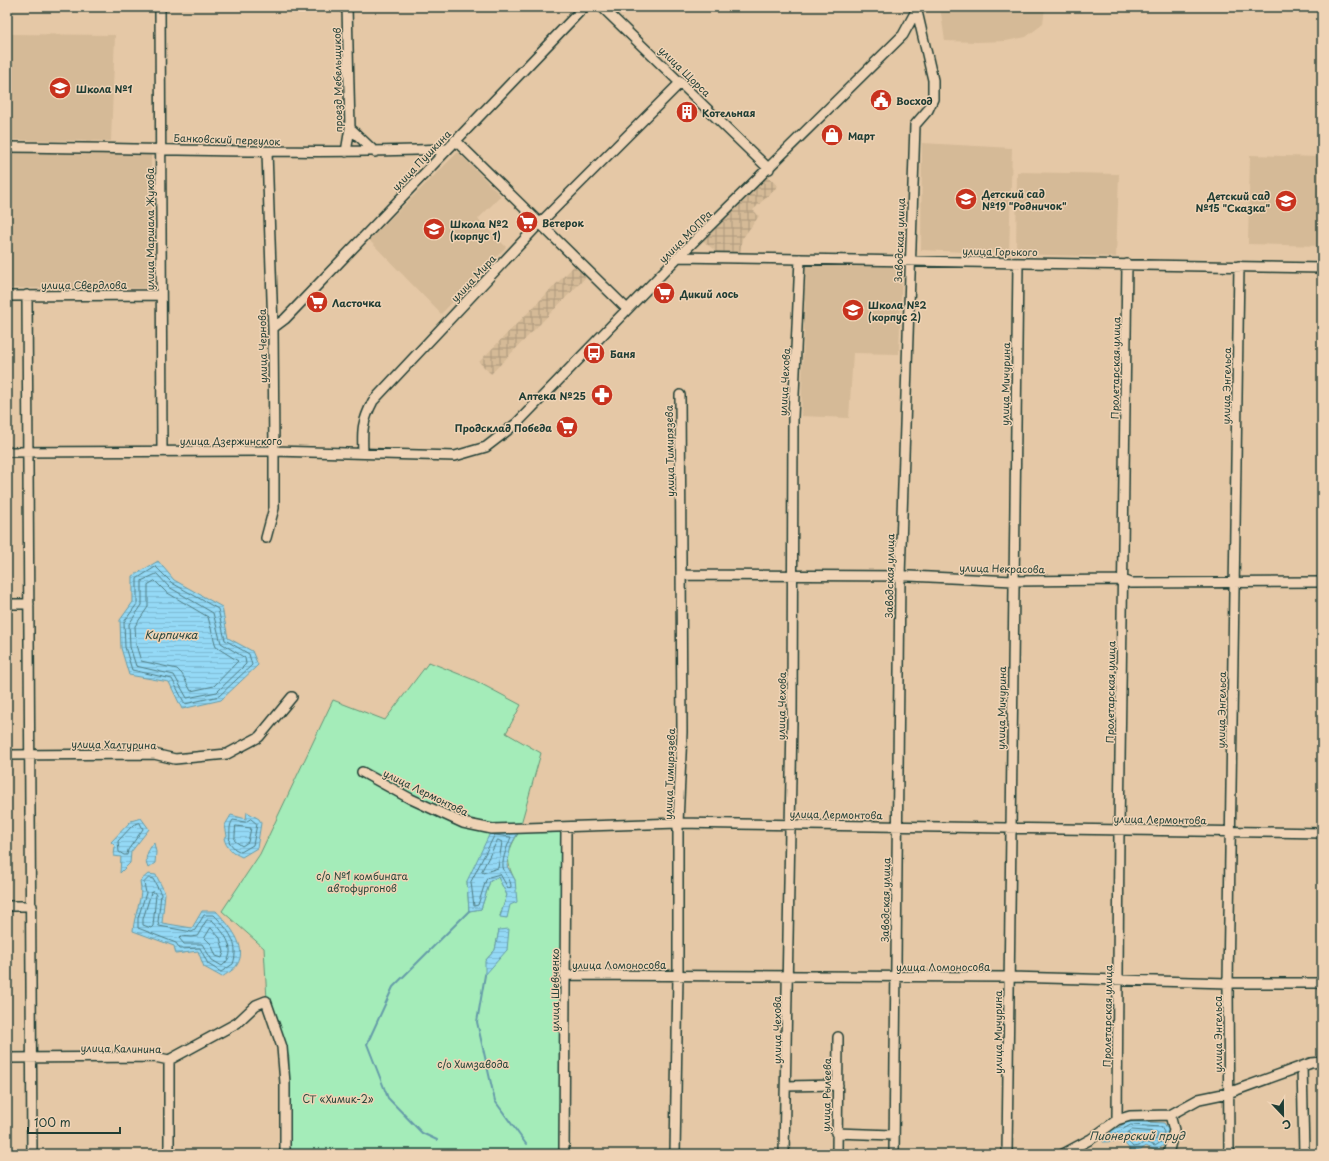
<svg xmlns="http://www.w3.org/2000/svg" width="1329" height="1161" viewBox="0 0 1329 1161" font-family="'Playpen Sans',sans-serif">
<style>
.built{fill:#d5ba97}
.industrial{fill:url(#industrial-grid)}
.garden{fill:#a4ecb9;stroke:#629476;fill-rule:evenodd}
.water{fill:url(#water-rules);stroke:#659ba8}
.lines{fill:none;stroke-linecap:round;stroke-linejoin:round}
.shore{stroke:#4e7b82;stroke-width:1}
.stream{stroke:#659ba8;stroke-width:2}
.minor-casing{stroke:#1f3d34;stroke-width:12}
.minor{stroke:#efd3b5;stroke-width:9}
.labels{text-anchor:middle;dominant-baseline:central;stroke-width:3;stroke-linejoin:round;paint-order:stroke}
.street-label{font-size:10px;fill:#1f3d34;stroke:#efd3b5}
.poi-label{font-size:10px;font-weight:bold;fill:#1f3d34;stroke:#efd3b5;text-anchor:start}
.park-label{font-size:10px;fill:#26463b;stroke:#efd3b5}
.water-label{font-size:11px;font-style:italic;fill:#25453e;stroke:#efd3b5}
</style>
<defs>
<pattern id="industrial-grid" width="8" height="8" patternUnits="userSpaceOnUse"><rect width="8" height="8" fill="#d5ba97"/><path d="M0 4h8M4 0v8" fill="none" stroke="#ac987c"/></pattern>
<pattern id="water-rules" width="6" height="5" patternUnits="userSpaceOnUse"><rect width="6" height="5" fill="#94d9f6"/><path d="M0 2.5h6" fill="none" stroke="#7fbbd4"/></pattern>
</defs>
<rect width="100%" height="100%" fill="#e5c8a6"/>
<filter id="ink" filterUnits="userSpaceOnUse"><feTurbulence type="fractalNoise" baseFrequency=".025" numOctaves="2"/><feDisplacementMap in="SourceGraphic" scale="8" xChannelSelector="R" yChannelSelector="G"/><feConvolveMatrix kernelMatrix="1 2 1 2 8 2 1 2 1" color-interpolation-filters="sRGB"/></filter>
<g filter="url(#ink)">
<path class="built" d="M940,7H1045L1043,24L1026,37L1006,41L977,42L945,41Z
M7,34L115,35L111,141L7,140Z
M922,143L1012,148L1009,254L921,250Z
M7,151L151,152L150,288H7Z
M458,152L501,196L478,219L506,247L441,314L369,240Z
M1250,155L1322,157V246L1248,244Z
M1017,172L1119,174L1116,257L1016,254Z
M806,264L902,267L899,354L853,353L849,418L801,416Z"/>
<path class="industrial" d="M767,176L778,186L753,210L759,216L742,239L740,255L719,254L702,240Z
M574,266L586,277L491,374L479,362Z"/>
<path class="garden" d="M429,662L474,680L521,705L506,733L541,753L519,831L563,832L561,1154H288L289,1057L267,1000L264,948L222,911L260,854L333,700L385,720ZM519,832C508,850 504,860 515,880L500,916L507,895L498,877L490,881L481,909L469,911L467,881ZM499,930L507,950L485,961L495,950Z"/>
<path class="water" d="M158,561L174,580L222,607L228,638L252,651L258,665L221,700L182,709L169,682L129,675L121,648L120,620L133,602V576Z
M247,812L259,819L261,823L257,848L242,857C233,853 226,848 224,838L227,836L225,825L231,815L246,819Z
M141,818L149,829L131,852L130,863L120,873L121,857L114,856L115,846L111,842L131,821Z
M491,831H519L511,845L507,866L515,880L517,902L510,905L507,918L500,917L507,895L498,877L490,881L481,909L469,911L467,881Z
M154,843L156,852L155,863L148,868C144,859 147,851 154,843Z
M148,874L156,875L165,893L162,923L192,928L202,911H216C228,924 249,946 237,965C234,970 226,974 222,977L204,967L198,951L176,954L174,946L133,931C134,913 144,898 140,881Z
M509,929L507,950L485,975V961L495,950L499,930Z
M1129,1121L1164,1123L1169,1131L1164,1145L1156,1151L1146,1146L1141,1150L1131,1151L1123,1141L1103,1142L1105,1135Z"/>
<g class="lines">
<path class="shore" d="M156,567L172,583L218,609L225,640L249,654L252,665L219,696L185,704L172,679L132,670L125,647L124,622L137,604V579Z
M157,574L169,587L213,613L221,643L245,658L246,664L217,692L187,698L174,675L136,666L130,647L129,624L142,605V581Z
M155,581L166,592L208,617L216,647L238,661L214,686L191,691L182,674L177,669L141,661L136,645L135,626L148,607V585Z
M251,819L257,824L253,845L241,852L235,849L229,842C231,834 228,826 233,820L245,822Z
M140,823L143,829L128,850L127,855H124L119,852L118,841L133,825Z
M236,826L251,828L248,842L242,846L235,841Z
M495,835L511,837C508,845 502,858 503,867C505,875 511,879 511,887L508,888L500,874L489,877L486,880L478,905L474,906L471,882Z
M498,840L502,842L498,868L483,873L482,871Z
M149,878L153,879L161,894L158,922L159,926L192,932L195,930L204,915H214C228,929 240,944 233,964L221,972L208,964L200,948L180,949L176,943L138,928V918L146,893L144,883Z
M154,892L156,895L153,926L151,928L143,925V919L151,893Z
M207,920H212C224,932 240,952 222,966L212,960L202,944H184L179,938L181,936L191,937L197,936Z
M211,928L220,938L224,952L222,958L216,956L211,944L205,938Z
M1131,1125L1161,1127L1164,1132L1161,1142L1155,1146L1145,1142L1139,1146L1133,1147L1125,1138L1115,1136V1134Z
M1132,1130L1157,1132L1158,1134L1156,1140L1145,1137L1135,1141L1128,1133Z"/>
<path class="stream" d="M485,975L477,1022L495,1101L526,1144
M437,1140L422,1133L388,1098L367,1044L393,987L469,911"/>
<g class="minor-casing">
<path id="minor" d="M160,7L162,451
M602,7L769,169
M350,128L375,152
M455,140L627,309
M7,147C153,148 300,155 446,149
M346,152L350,128L347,7
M678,257L1322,268
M27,295L32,1154
M7,296L161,295
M273,328L285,319L584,7
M7,452L274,451L455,456L486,447L517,423L678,257L903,35L916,11
M363,453C362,430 362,422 373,401L539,224L681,82
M266,538L274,508V451L273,328L267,152
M681,575L909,576L1013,581L1123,580L1131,583L1322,582
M7,604H29
M7,755L154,754L175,759L227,754L259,737L292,697
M362,772L411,799L463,823L492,829L678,823L1322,833
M7,906H32
M565,975L1008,977L1228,983H1322
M7,1058L155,1057L169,1060L237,1023L256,1005L266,1001L282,1047L285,1083V1154
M169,1060V1154
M1302,1066L1304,1154
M786,1086L838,1085
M1117,1120L1119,829L1127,264
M836,1133L893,1135
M564,1154L566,827
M675,1154L678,975V823L682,732L680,395
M784,1154L792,721L793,417L800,259
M837,1154L838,1037
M894,1154L900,576L915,125L928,110L933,99V80L916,7
M1007,1154L1018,263
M1063,1154L1091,1139L1117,1120L1130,1116L1170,1115L1199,1099L1228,1093L1311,1063L1322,1062
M1168,1154L1174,1130L1170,1115
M1229,1154L1228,983L1239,266"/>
</g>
<use href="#minor" class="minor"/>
</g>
</g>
<defs>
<g id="school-disc" transform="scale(1.15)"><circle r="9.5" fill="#c8321e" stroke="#efd3b5"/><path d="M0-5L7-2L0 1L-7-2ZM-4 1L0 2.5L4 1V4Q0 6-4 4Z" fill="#fff"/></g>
<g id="civic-disc" transform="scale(1.15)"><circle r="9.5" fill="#c8321e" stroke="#efd3b5"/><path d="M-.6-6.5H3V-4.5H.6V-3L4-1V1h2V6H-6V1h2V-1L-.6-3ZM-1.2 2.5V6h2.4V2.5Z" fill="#fff"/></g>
<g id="building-disc" transform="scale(1.15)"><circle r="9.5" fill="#c8321e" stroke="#efd3b5"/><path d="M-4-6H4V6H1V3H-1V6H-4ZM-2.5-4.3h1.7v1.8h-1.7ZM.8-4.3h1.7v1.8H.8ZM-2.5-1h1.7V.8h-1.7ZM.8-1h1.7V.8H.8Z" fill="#fff"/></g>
<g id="shop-disc" transform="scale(1.15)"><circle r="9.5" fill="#c8321e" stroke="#efd3b5"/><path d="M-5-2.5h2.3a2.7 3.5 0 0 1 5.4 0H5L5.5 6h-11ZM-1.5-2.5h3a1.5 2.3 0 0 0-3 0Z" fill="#fff"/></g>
<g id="supermarket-disc" transform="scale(1.15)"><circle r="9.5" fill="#c8321e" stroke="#efd3b5"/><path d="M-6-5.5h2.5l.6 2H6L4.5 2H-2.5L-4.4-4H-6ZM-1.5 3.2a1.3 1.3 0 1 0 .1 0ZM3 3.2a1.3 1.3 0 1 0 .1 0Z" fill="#fff"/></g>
<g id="bus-disc" transform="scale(1.15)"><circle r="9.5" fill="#c8321e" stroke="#efd3b5"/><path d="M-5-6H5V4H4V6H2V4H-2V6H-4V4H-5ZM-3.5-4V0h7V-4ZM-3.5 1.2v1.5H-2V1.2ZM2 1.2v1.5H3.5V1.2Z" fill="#fff"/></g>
<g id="pharmacy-disc" transform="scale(1.15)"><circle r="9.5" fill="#c8321e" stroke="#efd3b5"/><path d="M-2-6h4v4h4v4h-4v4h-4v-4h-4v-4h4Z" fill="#fff"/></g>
</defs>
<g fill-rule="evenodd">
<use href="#school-disc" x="60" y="88"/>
<use href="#civic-disc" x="881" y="100"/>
<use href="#building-disc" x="687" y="112"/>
<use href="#shop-disc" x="832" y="135"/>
<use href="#school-disc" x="966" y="199"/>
<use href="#school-disc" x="1286" y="201"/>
<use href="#supermarket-disc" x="527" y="222"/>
<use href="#school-disc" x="434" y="229"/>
<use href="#supermarket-disc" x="664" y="293"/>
<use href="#supermarket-disc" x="317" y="302"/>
<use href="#school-disc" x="853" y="310"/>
<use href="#bus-disc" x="594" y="353"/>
<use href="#pharmacy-disc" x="602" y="395"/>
<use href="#supermarket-disc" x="567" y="427"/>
</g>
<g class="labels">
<g class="street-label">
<text transform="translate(685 71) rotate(44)">улица Щорса</text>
<text transform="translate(337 80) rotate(-91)">проезд Мебельщиков</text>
<text transform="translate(227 139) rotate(2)">Банковский переулок</text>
<text transform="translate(421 160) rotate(-46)">улица Пушкина</text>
<text transform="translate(149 229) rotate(-90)">улица Маршала Жукова</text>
<text transform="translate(685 236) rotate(-45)">улица МОПРа</text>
<text transform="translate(899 240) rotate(-88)">Заводская улица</text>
<text transform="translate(1000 251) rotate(1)">улица Горького</text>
<text transform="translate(473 278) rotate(-47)">улица Мира</text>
<text x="84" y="284">улица Свердлова</text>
<text transform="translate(262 346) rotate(-91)">улица Чернова</text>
<text transform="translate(1115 368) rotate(-89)">Пролетарская улица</text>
<text transform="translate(784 382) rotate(-87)">улица Чехова</text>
<text transform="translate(1005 384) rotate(-89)">улица Мичурина</text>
<text transform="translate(1226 386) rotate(-89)">улица Энгельса</text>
<text x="231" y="440">улица Дзержинского</text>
<text transform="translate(669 451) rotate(-91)">улица Тимирязева</text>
<text transform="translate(1002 568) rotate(1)">улица Некрасова</text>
<text transform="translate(889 576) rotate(-89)">Заводская улица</text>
<text transform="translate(1110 692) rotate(-89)">Пролетарская улица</text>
<text transform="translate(781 706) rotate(-89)">улица Чехова</text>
<text transform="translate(1001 708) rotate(-89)">улица Мичурина</text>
<text transform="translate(1221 710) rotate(-89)">улица Энгельса</text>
<text transform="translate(114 744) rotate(1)">улица Халтурина</text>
<text transform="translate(669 774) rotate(-88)">улица Тимирязева</text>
<text transform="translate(426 792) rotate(26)">улица Лермонтова</text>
<text transform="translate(836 814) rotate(1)">улица Лермонтова</text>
<text transform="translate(1160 819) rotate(1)">улица Лермонтова</text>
<text transform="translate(885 900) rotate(-89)">Заводская улица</text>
<text x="619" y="964">улица Ломоносова</text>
<text x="943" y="966">улица Ломоносова</text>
<text transform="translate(554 990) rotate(-90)">улица Шевченко</text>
<text transform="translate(1107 1016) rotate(-89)">Пролетарская улица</text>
<text transform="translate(776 1030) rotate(-90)">улица Чехова</text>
<text transform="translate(997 1032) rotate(-90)">улица Мичурина</text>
<text transform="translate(1217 1034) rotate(-90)">улица Энгельса</text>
<text transform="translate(121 1048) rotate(1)">улица Калинина</text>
<text transform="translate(826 1095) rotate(-89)">улица Рылеева</text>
</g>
<g class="poi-label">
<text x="76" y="88">Школа №1</text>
<text x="896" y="100">Восход</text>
<text x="702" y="112">Котельная</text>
<text x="848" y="135">Март</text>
<text x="982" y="193">Детский сад<tspan x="982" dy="12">№19 "Родничок"</tspan></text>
<text x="1270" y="195" text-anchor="end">Детский сад<tspan x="1270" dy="12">№15 "Сказка"</tspan></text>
<text x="542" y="222">Ветерок</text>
<text x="450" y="223">Школа №2<tspan x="450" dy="12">(корпус 1)</tspan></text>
<text x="680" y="293">Дикий лось</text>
<text x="332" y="302">Ласточка</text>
<text x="868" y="304">Школа №2<tspan x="868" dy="12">(корпус 2)</tspan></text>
<text x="610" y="353">Баня</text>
<text x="586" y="395" text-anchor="end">Аптека №25</text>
<text x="552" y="427" text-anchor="end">Продсклад Победа</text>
</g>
<g class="park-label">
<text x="362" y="875">с/о №1 комбината<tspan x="362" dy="12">автофургонов</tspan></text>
<text x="473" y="1063">с/о Химзавода</text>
<text x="338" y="1098">СТ «Химик-2»</text>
</g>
<g class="water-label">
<text x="171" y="634">Кирпичка</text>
<text x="1137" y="1135">Пионерский пруд</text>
</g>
</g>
<rect width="1329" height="1161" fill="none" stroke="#efd3b5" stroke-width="24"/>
<rect x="12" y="12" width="1305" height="1137" fill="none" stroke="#1f3d34" stroke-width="1.5" filter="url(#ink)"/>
<g transform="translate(1283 1115) rotate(158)" stroke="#efd3b5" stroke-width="3" paint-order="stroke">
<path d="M0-3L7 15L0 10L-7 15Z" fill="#1f3d34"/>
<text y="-6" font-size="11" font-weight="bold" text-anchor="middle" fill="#1f3d34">С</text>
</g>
<path d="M28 1127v6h92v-6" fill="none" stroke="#1f3d34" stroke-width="2"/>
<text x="34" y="1127" font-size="12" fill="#1f3d34" stroke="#efd3b5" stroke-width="3" paint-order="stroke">100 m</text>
</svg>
